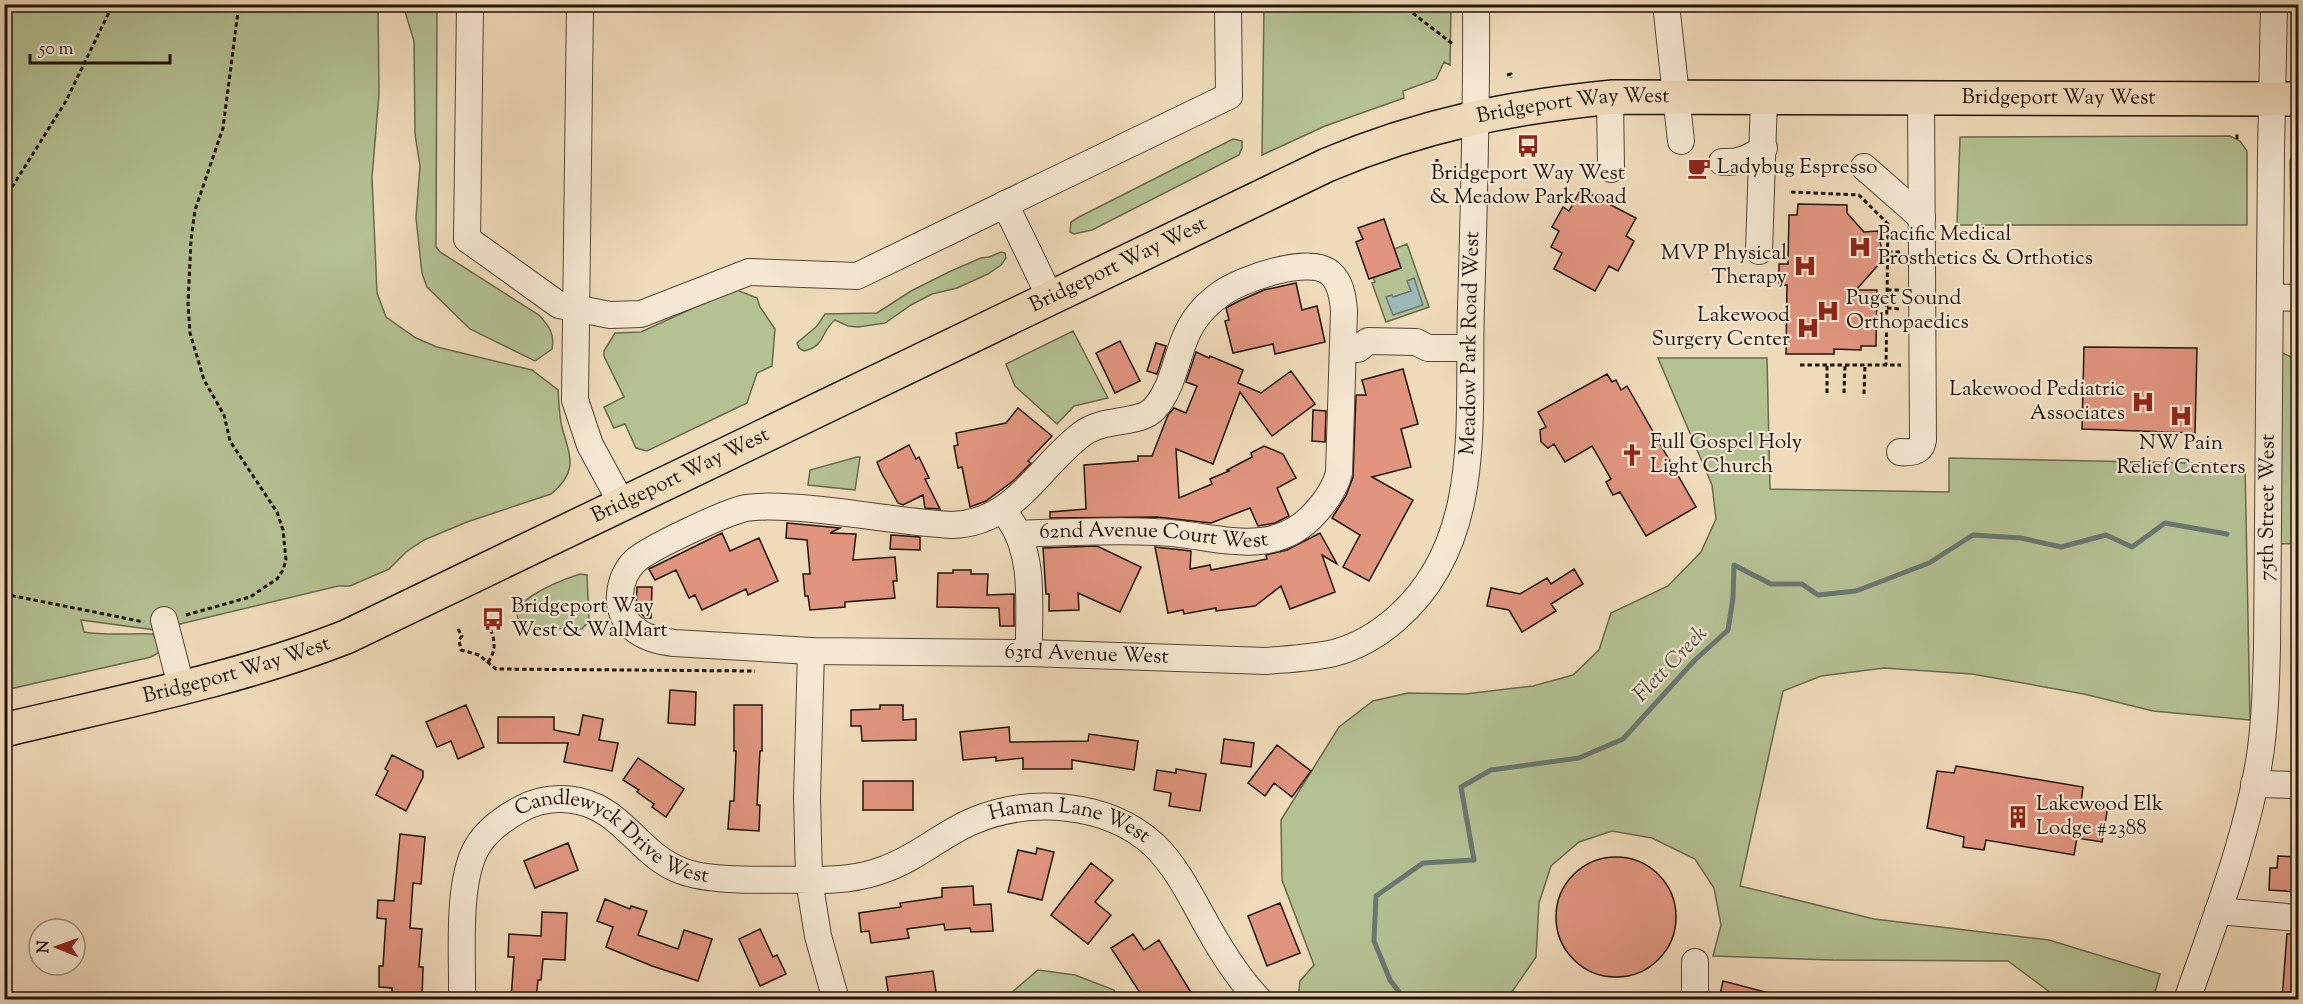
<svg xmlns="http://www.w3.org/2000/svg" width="2303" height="1004" viewBox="0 0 2303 1004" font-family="'Sorts Mill Goudy',serif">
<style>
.green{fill:#b4c193;stroke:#6a6a4f;stroke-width:1.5}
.water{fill:#9cb9b7;stroke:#6b7772;stroke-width:1.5}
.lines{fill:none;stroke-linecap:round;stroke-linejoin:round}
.stream{stroke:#6b7772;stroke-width:5}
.building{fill:#e1957f;stroke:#21140b;stroke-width:1.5}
.minor-casing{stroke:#544636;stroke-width:28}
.major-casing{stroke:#21140b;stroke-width:36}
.path{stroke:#21140b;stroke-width:3;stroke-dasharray:4.5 3;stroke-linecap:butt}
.minor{stroke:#f5e7d2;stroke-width:26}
.major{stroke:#efdab9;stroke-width:33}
.labels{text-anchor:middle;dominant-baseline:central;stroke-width:4.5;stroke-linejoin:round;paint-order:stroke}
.street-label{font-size:21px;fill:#21140b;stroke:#f5e7d2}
.poi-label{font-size:21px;fill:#21140b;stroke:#f5e7d2;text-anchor:start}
.water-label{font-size:22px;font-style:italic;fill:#4c4e47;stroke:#f5e7d2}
</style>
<rect width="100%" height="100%" fill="#efdab9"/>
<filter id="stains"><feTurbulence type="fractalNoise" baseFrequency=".00333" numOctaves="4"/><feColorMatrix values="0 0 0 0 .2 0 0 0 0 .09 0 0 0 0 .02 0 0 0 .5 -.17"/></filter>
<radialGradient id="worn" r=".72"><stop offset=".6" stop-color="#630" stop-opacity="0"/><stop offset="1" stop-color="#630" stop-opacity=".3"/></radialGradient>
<path class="green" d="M4,5H378L379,94L372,177L377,293L386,317L416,338L437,347L532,370L558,390C559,402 559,415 562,427C570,457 579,471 551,494L467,522L424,540L406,552L389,569L350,586H338L155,630L81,620L84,632C107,636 129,633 153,634L163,650L151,657L5,690Z
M403,5H437L436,247L440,252L539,315C549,326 555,334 552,349L535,361L470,329L427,287L422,273L416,218L420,166L415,134L414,41Z
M1264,5H1451L1450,65L1444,62L1436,79L1403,91L1404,98L1325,126L1262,155Z
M2230,136L2240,141L2247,151V225H1957L1960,137Z
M1233,139L1242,141V148L1239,155L1092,230L1074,234L1070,232L1071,222L1079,217Z
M2298,145V266H2292L2290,161L2293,152Z
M1407,244L1429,307L1386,322L1372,283L1375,282L1373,277L1394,249Z
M1001,252L1005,253L1006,258L1001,265L988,274L957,288L932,294L911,305L885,323L858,327L848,326L835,320C820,332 826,346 804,351L799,348L797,343L817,326L825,314L877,313L911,291L951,271L981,258L989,257Z
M737,288L739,291L757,298L760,307L775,329L772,366L757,373L747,403L647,451L636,448L625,424L614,428L604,407L624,397L604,356V351L615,333L641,332Z
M1073,331L1108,398L1074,406L1057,424L1015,386L1006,364Z
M2278,351L2298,360V543L2280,544Z
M1658,358H1767L1770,489L1949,492V458L2245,464L2250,720L2153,711L2084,694L1972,674L1884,668L1821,676L1783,691L1740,886L1874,919L2049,940L2160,974L2153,999H2059L2008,961L1833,960L1713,956L1721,925L1714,888L1695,859L1652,838L1612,831L1579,842L1551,866L1539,903L1536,957L1507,999H1298L1300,981L1314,965L1282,880L1281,820L1339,727L1373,701L1408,693L1465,694L1533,686L1573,675L1599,650L1611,613L1668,586L1701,552L1716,519L1712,485Z
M857,457H860L855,490L808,485L810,470Z
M580,574L587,575L589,621L582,629L527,628C491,605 565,579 580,574Z
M1038,970L1075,975L1114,990L1118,999H1004Z"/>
<path class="water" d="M1414,278L1423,305L1393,315L1386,297L1392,295L1393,297L1411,291L1407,281Z"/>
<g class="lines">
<path class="stream" d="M2298,508V507
M1405,1000L1390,980L1374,941L1376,896L1423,863L1474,860L1461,787L1491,770L1579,758L1623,739L1695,660L1728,630L1733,598L1734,565L1771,584H1802L1818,595L1856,591L1929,563L1973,535L2021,538L2061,547L2106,535L2132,547L2165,523L2227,534"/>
</g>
<path class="building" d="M1581,189L1594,196L1597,193L1612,201L1611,205L1636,218L1626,236L1634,241L1618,271L1609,266L1595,291L1554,269L1562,253L1551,247L1559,231L1552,227L1563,207L1569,211Z
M1798,204L1847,205V213L1864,232L1878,231L1881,246L1880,263L1856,290H1877L1876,346H1861V350L1834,349V354H1786L1787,285H1779V264H1788L1789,215H1797Z
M1384,219L1401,268L1369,279L1356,242L1363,239L1358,228Z
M1296,283L1302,310L1317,306L1325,342L1275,354L1273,344L1233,353L1225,321L1229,320L1226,308L1239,301L1264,290Z
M1120,341L1140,381L1115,393L1096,353Z
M1156,343L1166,346L1157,374L1147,371Z
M2084,347L2197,348L2195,433L2082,429Z
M1196,352L1209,358L1210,356L1243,370L1238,383L1261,393L1291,371L1315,404L1272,436L1240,392L1213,464L1176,449L1179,498L1212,484L1210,479L1229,471L1227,470L1252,457L1251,453L1264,446L1283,454L1296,478L1277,488L1289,516L1275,523L1258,526L1250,508L1211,523L1157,517L1050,518V512L1086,509L1084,465L1138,461V456H1152L1168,415L1174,408L1186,413L1197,386L1186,382Z
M1403,369L1418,424L1401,429L1411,467L1372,477L1413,500L1369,581L1343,567L1360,535L1332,518L1346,496L1353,477L1356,395H1366L1362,380Z
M1607,374L1612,382L1616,380L1621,390L1627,386L1696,507L1646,536L1620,492L1613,495L1606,482L1611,479L1592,446L1565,462L1554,444L1548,448L1541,442L1540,430L1546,427L1538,412Z
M1018,408L1052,436L1028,461L1031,463L1013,481L986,501L970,507L962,467L958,468L954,446L958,445L956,433L1006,423Z
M1313,410L1326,411L1325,442L1312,441Z
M909,445L916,459L919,457L929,478L925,479L940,509L925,508L923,495L903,505L898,503L881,472L877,462Z
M787,523L840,528L830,533L856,534L853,560L895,557L897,581H893L895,598L845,602V607L810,610L808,596H805L803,574H810L807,540L786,538Z
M722,533L730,551L759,538L778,581L748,595L746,589L702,610L695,595L689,598L676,570L655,580L649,569L651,568Z
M1320,533L1337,564L1322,555L1335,592L1290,609L1281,586L1255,606L1216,611V608L1184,614L1183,610L1168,613L1155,547L1191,551L1190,569L1210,565L1211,570L1267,559L1266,555L1287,550Z
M891,535L920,537V550L890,549Z
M1097,546L1141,567L1120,612L1078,593L1079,610L1049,611V594H1046L1043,548Z
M1574,569L1583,584L1551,604L1556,611L1522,632L1509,610L1487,606L1491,588L1520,594L1547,578L1551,584Z
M953,570H971V574H988L987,595L1014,594V626H1000L999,608L937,607L938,573H953Z
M637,587H652L651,618H645L636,607Z
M670,690L696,692L695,725L668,723Z
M466,705L484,747L458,759L451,741L437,747L426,722Z
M734,705H762V751H760L757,805H760L759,831L728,829L730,801H734L736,751H734Z
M880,705H903V720L916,719V740L862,741L861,726H851V710L880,709Z
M583,715L603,719L599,740L618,743L612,771L564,762L568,743H498V717H554V730L579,735Z
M1009,727L1010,742L1088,741L1089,734L1138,741L1134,770L1072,760V769H1023V758L996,761V757L963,760L960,732Z
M1224,739L1254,743L1251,767L1221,763Z
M1277,745L1311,771L1292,797L1274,783L1265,796L1248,783Z
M392,755L423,771V777L406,811L376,795L388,771L385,769Z
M638,758L684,789L666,817L652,807L654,804L637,792L639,790L623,780Z
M1956,766L2083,787L2081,802L2108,806L2102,842L2077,838L2074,855L1986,840L1984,850L1963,847L1964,837L1927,828L1937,771L1954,773Z
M1176,769L1206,774L1200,811L1169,806L1171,793L1154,790L1157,770L1176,773Z
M863,781H913V810H863Z
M400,834L425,837L421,884L413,883L410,928L422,929L419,967H423L422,999H392V988L379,987V966H383L386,919L377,918L378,900L394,901Z
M568,843L578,870L535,888L524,861Z
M1037,848L1054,852L1042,900L1008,892L1018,850L1036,854Z
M2278,856L2298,857V892L2269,890L2270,868H2277Z
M1556 917a60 60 0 1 1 120 0a60 60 0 1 1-120 0Z
M1091,863L1113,880L1095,902L1111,915L1088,944L1051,915Z
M973,886L974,905L991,904L993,931L971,932L970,928L945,930L944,924L907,929L909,938L871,943L869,931L861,932L859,913L901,907L900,903L942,897V888Z
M605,899L630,909L631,906L647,911L638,935L678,949L684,930L712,939L698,981L652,966L606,947L613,927L597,921Z
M1280,903L1300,953L1267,966L1248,916Z
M542,912L567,913L565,960L543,959L541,980H538L536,999H511L514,957H508L509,934L541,936Z
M760,929L773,957L777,955L786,974L760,986L739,939Z
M1133,934L1144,950L1159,940L1195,999H1144L1111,948Z
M2287,934H2298V999H2282Z
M933,971L937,999H889L886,977Z
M1723,981L1773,994V999H1719Z"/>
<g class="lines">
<g class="minor-casing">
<g id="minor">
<path d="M470,4L467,239L559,305L610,315L641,314L749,272L857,276L1229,96L1228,4"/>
<path d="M580,4L575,400L590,445L622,504"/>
<path d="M1666,4L1681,141"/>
<path d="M1610,97L1611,169"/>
<path d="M1722,162C1739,163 1750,158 1764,148"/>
<path d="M1864,167L1922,218"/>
<path d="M1005,204L1051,299"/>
<path d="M1759,251L1764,97"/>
<path d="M2270,297L2298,298"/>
<path d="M1358,349L1368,341L1416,342L1428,348H1469"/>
<path d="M1900,452C1911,453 1921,452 1923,440L1921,98"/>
<path d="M1010,520C1036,557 1028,611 1029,653"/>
<path id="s1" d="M1018,534C1064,532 1110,530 1156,532C1211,533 1272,563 1316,512C1327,500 1335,488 1339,473L1344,311C1343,298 1341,282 1330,273C1309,255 1242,279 1222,293C1212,300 1203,308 1196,318C1176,345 1177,384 1154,409C1139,425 1104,417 1082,434C1037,468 1015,523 952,525C901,522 852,512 801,508C783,507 764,505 746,508C726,512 649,548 635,561C618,577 613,611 632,627C644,638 659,641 674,643L811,651L1029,653L1266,661C1289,659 1312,658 1334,653C1357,647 1379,634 1397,618C1486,540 1467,415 1471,308C1474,207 1477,106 1476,4"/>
<path d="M164,620L181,686"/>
<path id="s2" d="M811,651L807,797L809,880C835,880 860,879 885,869C917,858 942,834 973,821C1030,797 1107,802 1154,845C1178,868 1193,901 1209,929C1223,954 1239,979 1259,1000"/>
<path d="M2254,784L2298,785"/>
<path d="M2218,911L2298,918"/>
<path id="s3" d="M462,1000C463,958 456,883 477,847C487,830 504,818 521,809C544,796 573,796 596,807C629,823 647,859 682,871C713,883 775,879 809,880L818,936L836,1000"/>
<path d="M1695,1000V962"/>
<path id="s4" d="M2187,1000C2214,922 2245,844 2259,762C2265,725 2266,686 2267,648L2271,152L2274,4"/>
</g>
</g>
<g class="major-casing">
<g id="major">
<path id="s5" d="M4,730C119,702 236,680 346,637L1327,165C1422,125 1511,107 1613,97L2298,99"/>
</g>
</g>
<path class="path" d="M1401,4L1454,45
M1507,75L1511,74V78
M2237,139V134
M1437,159V162
M1791,192L1859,195L1888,224L1886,365
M4,200L66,101L113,4
M1888,252H1901
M1887,290H1900
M1887,308L1900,309
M1800,365H1901
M1827,393V365
M1844,393L1845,365
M1864,394L1865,366
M4,594L144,622
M186,615L250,597L277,579L283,570L286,560L283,530L277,512L230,441L224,415L204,380L190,333L188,304L191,240L195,210L223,128L239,4
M484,616C492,632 500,646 488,662
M458,629L462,636L459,640L461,650L479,655L496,669L755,671"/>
<use href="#minor" class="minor"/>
<use href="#major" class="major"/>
</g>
<defs>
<g id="bus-bare" transform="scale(1.8)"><path d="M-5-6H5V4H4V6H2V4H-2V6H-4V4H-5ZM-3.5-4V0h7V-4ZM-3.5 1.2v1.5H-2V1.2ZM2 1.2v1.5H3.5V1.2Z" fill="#8f2418" stroke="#f5e7d2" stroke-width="2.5" paint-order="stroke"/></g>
<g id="cafe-bare" transform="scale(1.8)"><path d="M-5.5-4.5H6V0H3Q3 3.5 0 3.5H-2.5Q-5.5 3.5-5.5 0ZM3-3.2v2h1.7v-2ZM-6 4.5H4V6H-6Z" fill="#8f2418" stroke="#f5e7d2" stroke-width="2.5" paint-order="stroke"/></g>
<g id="hospital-bare" transform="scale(1.8)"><path d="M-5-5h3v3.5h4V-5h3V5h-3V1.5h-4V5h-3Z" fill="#8f2418" stroke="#f5e7d2" stroke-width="2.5" paint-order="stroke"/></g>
<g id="church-bare" transform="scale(1.8)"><path d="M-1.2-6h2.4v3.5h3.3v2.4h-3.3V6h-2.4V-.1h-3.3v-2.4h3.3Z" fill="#8f2418" stroke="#f5e7d2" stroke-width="2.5" paint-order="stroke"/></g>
<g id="building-bare" transform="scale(1.8)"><path d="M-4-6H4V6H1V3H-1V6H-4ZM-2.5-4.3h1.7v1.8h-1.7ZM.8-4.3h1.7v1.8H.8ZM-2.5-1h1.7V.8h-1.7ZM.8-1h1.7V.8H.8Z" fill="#8f2418" stroke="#f5e7d2" stroke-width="2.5" paint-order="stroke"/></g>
</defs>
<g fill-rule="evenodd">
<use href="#bus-bare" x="1528" y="146"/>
<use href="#cafe-bare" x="1699" y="168"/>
<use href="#hospital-bare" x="1860" y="247"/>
<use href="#hospital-bare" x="1805" y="266"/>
<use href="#hospital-bare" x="1828" y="311"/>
<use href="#hospital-bare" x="1808" y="328"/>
<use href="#hospital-bare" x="2143" y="402"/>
<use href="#hospital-bare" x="2181" y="416"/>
<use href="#church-bare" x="1632" y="455"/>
<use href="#bus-bare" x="493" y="619"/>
<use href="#building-bare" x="2018" y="817"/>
</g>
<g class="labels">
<g class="street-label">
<text stroke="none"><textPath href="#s5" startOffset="2184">Bridgeport Way West</textPath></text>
<text stroke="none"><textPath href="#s5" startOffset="1698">Bridgeport Way West</textPath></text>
<text stroke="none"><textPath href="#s5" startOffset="1212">Bridgeport Way West</textPath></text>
<text stroke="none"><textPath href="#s1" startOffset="2526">Meadow Park Road West</textPath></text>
<text stroke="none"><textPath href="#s5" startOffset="726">Bridgeport Way West</textPath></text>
<text stroke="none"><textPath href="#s4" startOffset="504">75th Street West</textPath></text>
<text stroke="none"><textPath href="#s1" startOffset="136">62nd Avenue Court West</textPath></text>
<text stroke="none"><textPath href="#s1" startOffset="1911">63rd Avenue West</textPath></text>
<text stroke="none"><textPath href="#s5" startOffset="240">Bridgeport Way West</textPath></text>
<text stroke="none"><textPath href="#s2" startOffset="507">Haman Lane West</textPath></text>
<text stroke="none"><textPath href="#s3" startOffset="318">Candlewyck Drive West</textPath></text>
</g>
<g class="poi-label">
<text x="1717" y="168">Ladybug Espresso</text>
<text x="1528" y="174" text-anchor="middle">Bridgeport Way West<tspan x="1528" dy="24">&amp; Meadow Park Road</tspan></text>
<text x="1878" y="235">Pacific Medical<tspan x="1878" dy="24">Prosthetics &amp; Orthotics</tspan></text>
<text x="1787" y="254" text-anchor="end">MVP Physical<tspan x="1787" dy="24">Therapy</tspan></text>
<text x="1846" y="299">Puget Sound<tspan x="1846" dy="24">Orthopaedics</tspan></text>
<text x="1790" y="316" text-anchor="end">Lakewood<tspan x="1790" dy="24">Surgery Center</tspan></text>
<text x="2125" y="390" text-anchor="end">Lakewood Pediatric<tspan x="2125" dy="24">Associates</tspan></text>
<text x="1650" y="443">Full Gospel Holy<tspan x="1650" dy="24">Light Church</tspan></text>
<text x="2181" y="444" text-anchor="middle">NW Pain<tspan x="2181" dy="24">Relief Centers</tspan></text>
<text x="511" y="607">Bridgeport Way<tspan x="511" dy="24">West &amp; WalMart</tspan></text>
<text x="2036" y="805">Lakewood Elk<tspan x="2036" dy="24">Lodge #2388</tspan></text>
</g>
<g class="water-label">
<text transform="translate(1671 665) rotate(-46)">Flett Creek</text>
</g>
</g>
<rect width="2303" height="1004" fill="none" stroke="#efdab9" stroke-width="24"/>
<rect x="6" y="6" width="2291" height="992" fill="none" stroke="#21140b" stroke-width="3"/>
<rect x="12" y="12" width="2279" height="980" fill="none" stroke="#21140b" stroke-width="1.5"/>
<g transform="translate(57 947) rotate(271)"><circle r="28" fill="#f5e7d2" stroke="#a09382" stroke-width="1.5"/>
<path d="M0-4.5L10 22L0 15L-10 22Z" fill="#8f2418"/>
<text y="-9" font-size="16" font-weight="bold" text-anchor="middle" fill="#21140b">N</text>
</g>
<path d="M30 54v9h140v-9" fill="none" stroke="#21140b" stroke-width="3"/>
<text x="39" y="54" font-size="18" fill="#21140b" stroke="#f5e7d2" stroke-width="4.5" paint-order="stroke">50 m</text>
<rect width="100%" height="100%" filter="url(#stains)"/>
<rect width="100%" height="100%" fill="url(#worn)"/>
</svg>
